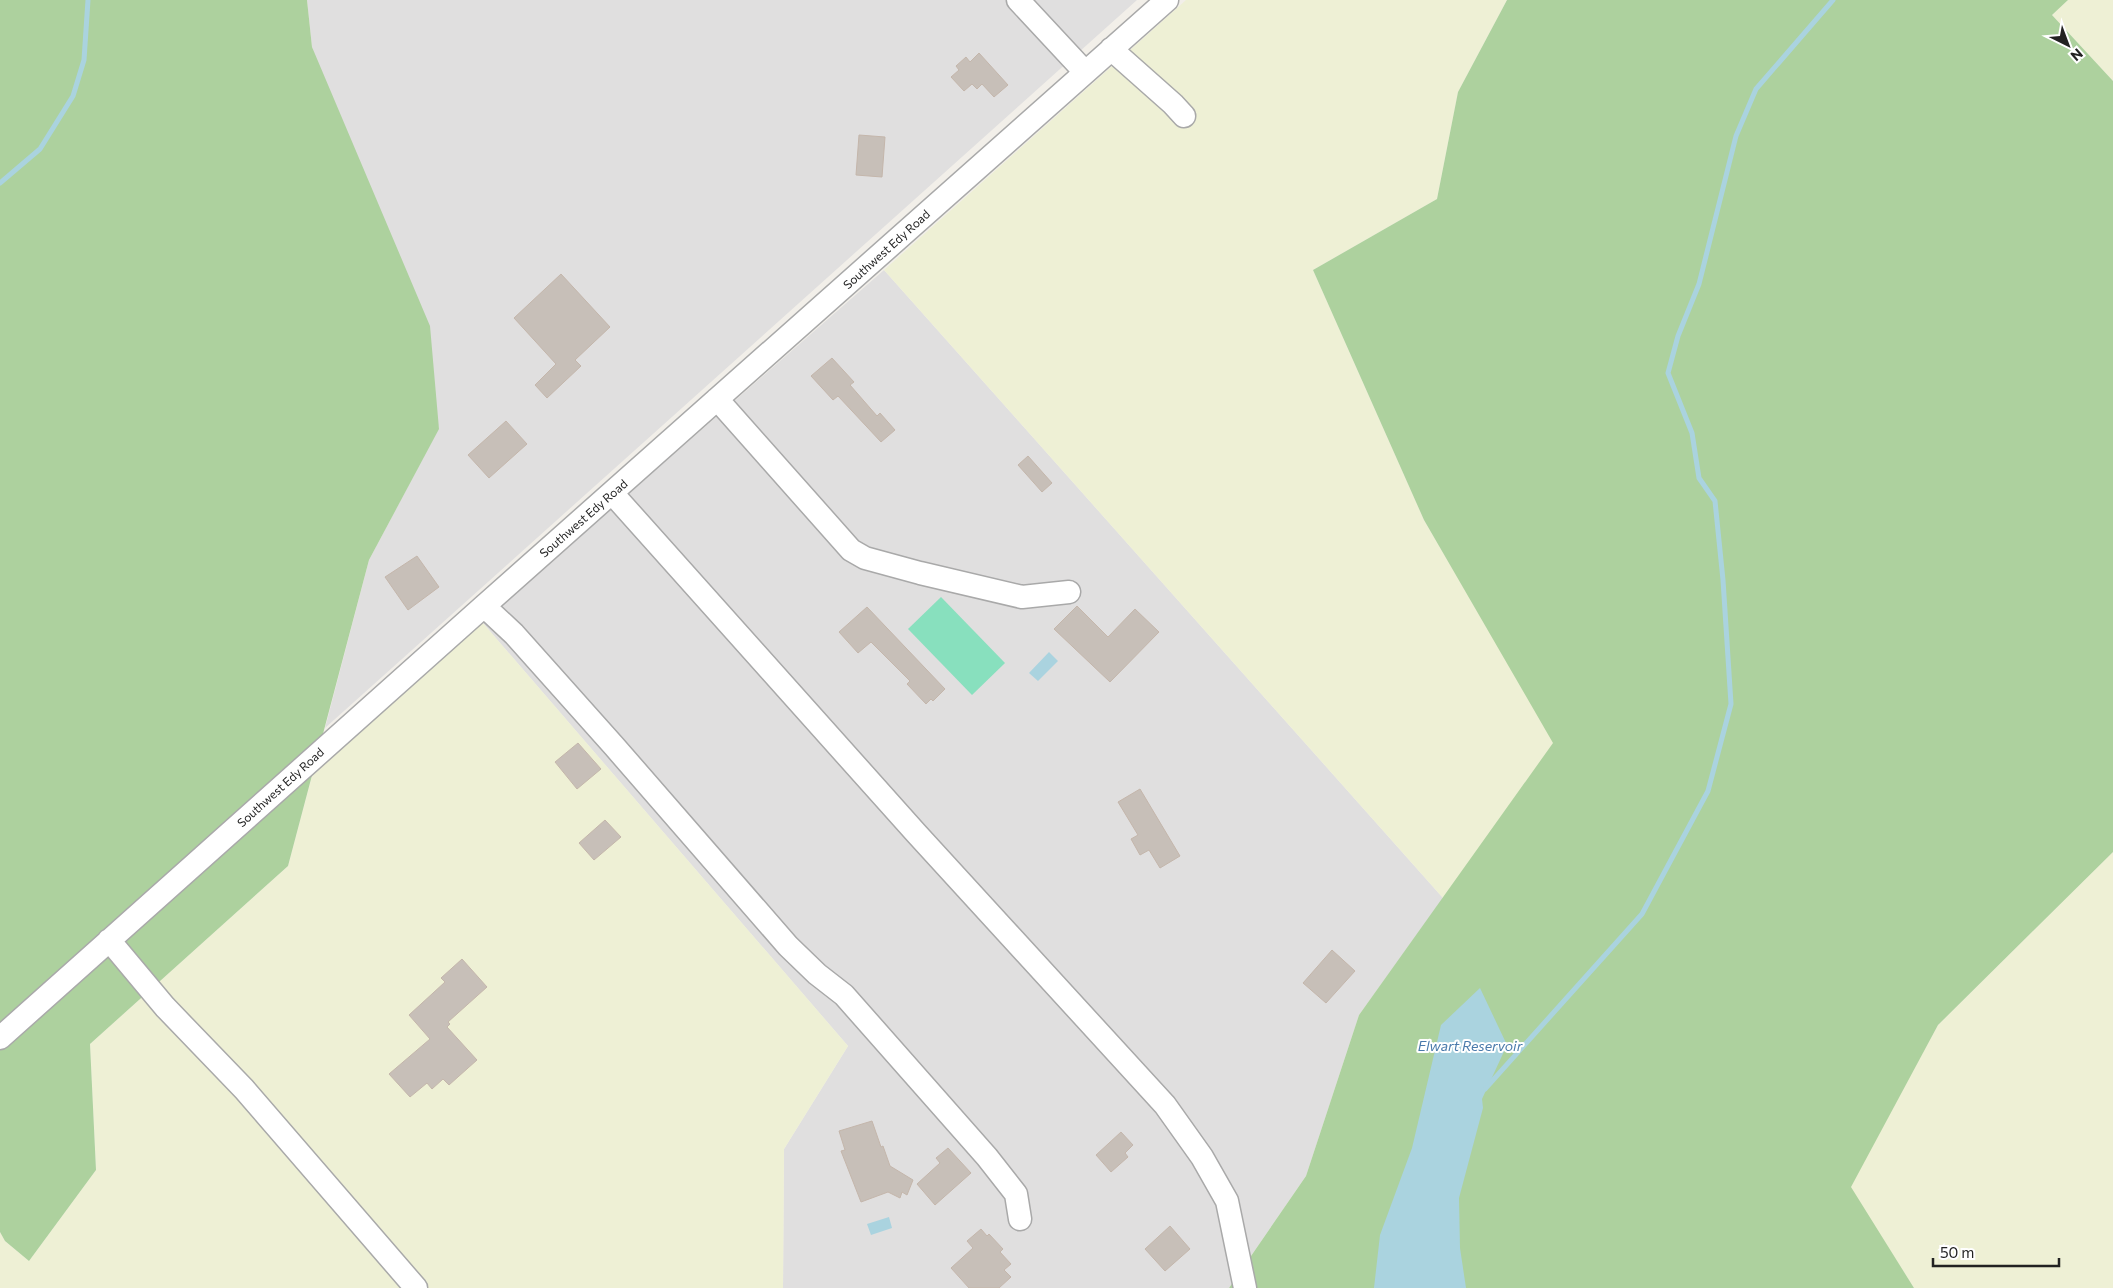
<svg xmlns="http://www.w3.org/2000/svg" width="2113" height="1288" viewBox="0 0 2113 1288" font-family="Commissioner,sans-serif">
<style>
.residential{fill:#e0dfdf}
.farmland{fill:#eef0d5}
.forest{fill:#add19e}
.pitch{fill:#88e0be}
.water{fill:#aad3df}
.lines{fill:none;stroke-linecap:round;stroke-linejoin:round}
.stream{stroke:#aad3df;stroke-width:5}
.building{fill:#c7bfb8;stroke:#c4b6ab}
.minor-casing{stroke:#a9a9a9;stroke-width:25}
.minor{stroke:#fff;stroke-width:22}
.labels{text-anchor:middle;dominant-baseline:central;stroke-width:4;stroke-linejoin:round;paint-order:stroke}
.street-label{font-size:12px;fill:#222;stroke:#fff}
.water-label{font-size:14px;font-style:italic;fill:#4a7aab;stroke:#fff}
</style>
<rect width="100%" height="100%" fill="#f2efe9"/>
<path class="residential" d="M307,0H1137L325,728L369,560L439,428L312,47Z
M884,270L1443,898L1359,1015L1306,1176L1229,1288H783L784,1149L848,1046L482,622Z"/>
<path class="farmland" d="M1186,0H1507L1458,92L1437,199L1313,270L1424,520L1554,743L1443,898L884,270Z
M2068,0H2113V81L2052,15Z
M482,622L848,1046L784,1149L783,1288H0V1232L5,1241L29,1261L96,1170L90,1044L288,866L312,776Z
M2113,852V1288H1914L1850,1187L1938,1025Z"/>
<path class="forest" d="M0,0H307L312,47L430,326L439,429L369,560L288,866L90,1044L96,1170L29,1261L5,1241L0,1232Z
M1507,0H2068L2052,15L2113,81V852L1938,1025L1851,1187L1914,1288H1229L1306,1176L1359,1015L1553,743L1424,520L1313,270L1437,199L1458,92Z"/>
<path class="pitch" d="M941,597L1005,663L972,695L908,629Z"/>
<path class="water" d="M1049,652L1058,661L1038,681L1029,673Z
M1480,988L1507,1045L1482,1099L1483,1108L1459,1198L1460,1248L1466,1288H1374L1380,1235L1412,1148L1441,1025Z
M889,1217L892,1228L871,1235L867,1224Z"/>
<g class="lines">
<path class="stream" d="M0,183L40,149L73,96L84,60L88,0
M1485,1089L1642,914L1708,791L1731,704L1723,580L1715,501L1699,478L1692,433L1668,373L1678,336L1699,284L1736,136L1756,89L1833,0"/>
</g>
<path class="building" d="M979,53L1008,85L994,97L982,84L977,89L972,84L964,91L951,77L959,70L956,66L966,57L970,62Z
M859,135L885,137L882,177L856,175Z
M561,274L610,327L575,360L581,366L547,398L535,385L556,364L514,318Z
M832,358L854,382L850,385L877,416L880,413L895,430L881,442L838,396L833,400L811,376Z
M506,421L527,444L489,478L468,455Z
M1028,456L1052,483L1042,492L1018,465Z
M417,556L439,587L408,610L385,577Z
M1077,606L1108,637L1135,609L1159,632L1110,682L1054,629Z
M867,607L945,689L933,701L931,699L926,704L907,684L910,681L871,642L858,653L839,632Z
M578,743L601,769L577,789L555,762Z
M1140,789L1180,856L1160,868L1149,850L1140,855L1131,839L1138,835L1118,802Z
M605,820L621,837L594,860L579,843Z
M1332,950L1355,971L1326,1003L1303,983Z
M462,959L487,987L448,1022L450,1024L447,1027L477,1060L449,1085L443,1079L432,1089L427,1083L410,1097L389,1074L430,1039L409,1015L445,982L441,978Z
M872,1121L881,1147L883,1146L890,1166L913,1180L907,1195L902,1192L900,1198L888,1192L861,1202L841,1151L845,1150L839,1131Z
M1121,1132L1133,1145L1125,1153L1128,1157L1111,1172L1096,1155Z
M948,1148L971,1173L935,1205L917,1184L940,1163L936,1158Z
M1170,1226L1190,1249L1165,1271L1145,1249Z
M981,1229L987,1236L989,1234L1003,1249L1000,1252L1011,1264L1004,1270L1011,1277L999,1288H969L951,1268L973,1248L967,1241Z"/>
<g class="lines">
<g class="minor-casing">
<path id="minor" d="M1018,0L1085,72
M1111,49L1173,104L1184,116
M717,399L851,550L865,558L920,573L1022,597L1069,592
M612,493L916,833L1165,1105L1202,1157L1227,1201L1245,1288
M484,606L514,634L614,746L788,946L817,974L844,995L987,1157L1016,1194L1020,1219
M109,940L165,1007L244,1089L416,1288
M0,1038L484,606L1167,0"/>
</g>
<use href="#minor" class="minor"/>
</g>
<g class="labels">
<g class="street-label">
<text transform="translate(886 249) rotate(-42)">Southwest Edy Road</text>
<text transform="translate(583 518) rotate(-41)">Southwest Edy Road</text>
<text transform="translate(280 787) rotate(-42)">Southwest Edy Road</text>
</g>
<g class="water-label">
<text x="1470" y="1045">Elwart Reservoir</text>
</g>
</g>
<g transform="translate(2068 45) rotate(138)" stroke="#ffffff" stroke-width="4" paint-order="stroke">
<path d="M0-4L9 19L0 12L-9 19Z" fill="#222222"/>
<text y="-8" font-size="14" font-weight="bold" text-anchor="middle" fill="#222222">N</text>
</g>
<path d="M1933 1258v8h126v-8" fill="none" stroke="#222222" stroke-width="2.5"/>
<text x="1940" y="1258" font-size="15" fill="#222222" stroke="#ffffff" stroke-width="4" paint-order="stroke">50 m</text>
</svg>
